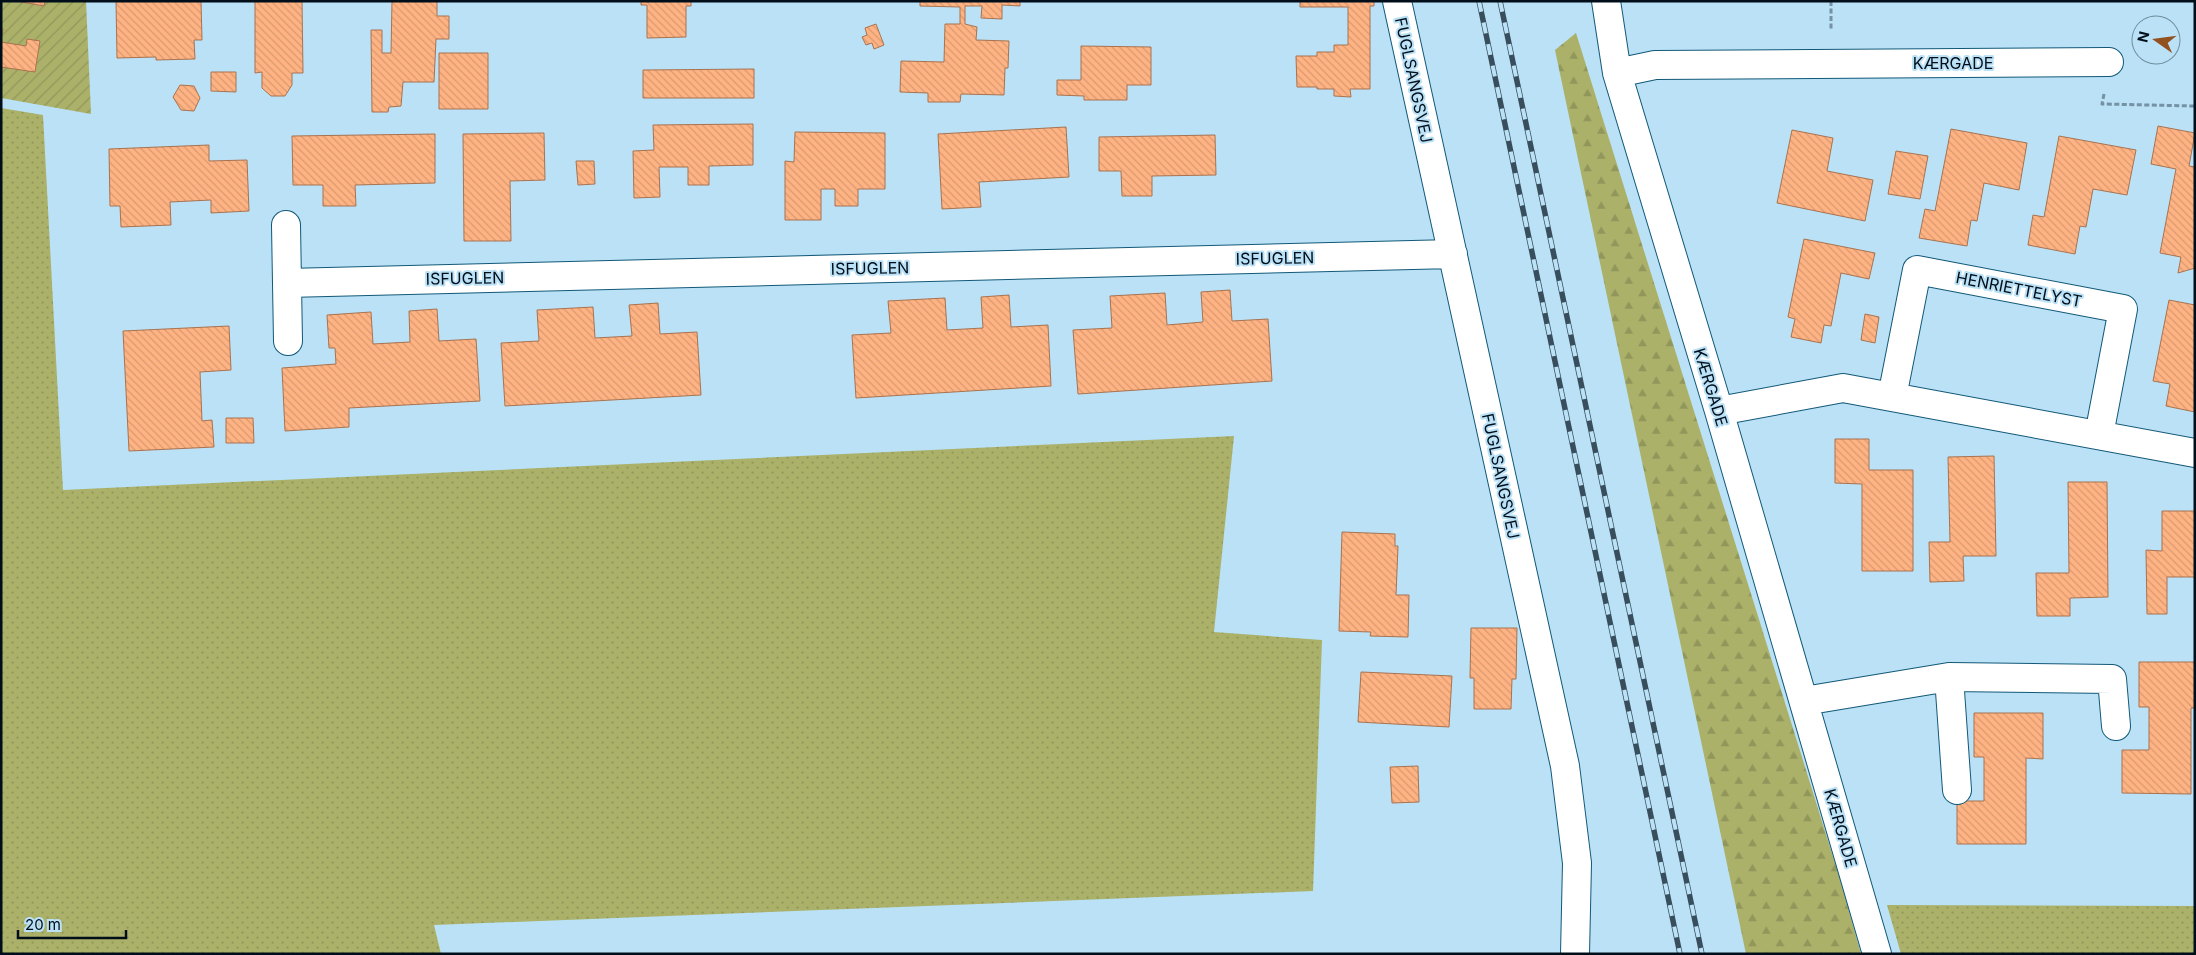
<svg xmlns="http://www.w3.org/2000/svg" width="2196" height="955" viewBox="0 0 2196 955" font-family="Inter,sans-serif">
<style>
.grass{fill:url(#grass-dots)}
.forest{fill:url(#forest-firs)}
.garden{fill:url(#garden-furrows)}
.building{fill:url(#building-back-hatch);stroke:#a87350}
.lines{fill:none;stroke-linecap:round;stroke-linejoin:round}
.street-casing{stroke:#125978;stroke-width:30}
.path{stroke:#7492a3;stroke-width:3;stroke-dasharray:5 2.5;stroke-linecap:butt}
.street{stroke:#fff;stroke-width:28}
.rail-casing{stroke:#384e5c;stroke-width:5.5}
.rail{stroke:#bae1f6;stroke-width:4;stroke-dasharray:11;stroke-linecap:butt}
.labels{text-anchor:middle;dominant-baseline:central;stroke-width:4;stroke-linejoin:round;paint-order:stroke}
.street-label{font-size:16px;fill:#000e1a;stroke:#bae1f6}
</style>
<defs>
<pattern id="grass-dots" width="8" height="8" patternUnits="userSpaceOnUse" patternTransform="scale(1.25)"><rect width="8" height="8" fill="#abb169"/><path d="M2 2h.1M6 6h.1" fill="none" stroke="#91975a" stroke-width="1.8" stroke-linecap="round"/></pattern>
<pattern id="forest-firs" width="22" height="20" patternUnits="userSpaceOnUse" patternTransform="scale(1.25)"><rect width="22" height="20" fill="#abb169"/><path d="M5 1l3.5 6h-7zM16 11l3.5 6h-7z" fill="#91975a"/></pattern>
<pattern id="garden-furrows" width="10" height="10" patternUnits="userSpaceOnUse" patternTransform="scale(1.25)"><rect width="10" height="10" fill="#abb169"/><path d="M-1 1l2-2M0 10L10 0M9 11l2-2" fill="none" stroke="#91975a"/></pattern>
<pattern id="building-back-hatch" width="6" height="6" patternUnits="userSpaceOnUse" patternTransform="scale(1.25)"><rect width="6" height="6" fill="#ffb383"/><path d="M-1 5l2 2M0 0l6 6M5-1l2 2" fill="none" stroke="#d99971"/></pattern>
</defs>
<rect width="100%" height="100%" fill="#bae1f6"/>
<path class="grass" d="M1,108L43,115L63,490L1234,436L1214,632L1322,640L1313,891L434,925L441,954H1Z
M1887,905L2195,906V954H1901Z"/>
<path class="forest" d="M1576,33L1840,879L1861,954H1746L1555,50Z"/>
<path class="garden" d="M1,1H86L91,114L1,98Z"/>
<path class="building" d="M16,1H45L44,6Z
M116,1H201L202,40H194L195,59L156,60V57L117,58Z
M255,1H302L303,73H292V85L285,96H271L262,88V72L255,73Z
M392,1H437V16H449V39H436L434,82H403L401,106L389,107L388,112H372L371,30H382V53H391Z
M641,1H691V6H686V37L647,38V5H641Z
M920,1H1020V6L1002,5V19L981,18L982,6H965V24L977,27L976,40L1009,41L1008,68H1005L1004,95L961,94L960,102H928V93L900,92L901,61L944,62L945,24H960V7L920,6Z
M1300,1H1374V6H1370V89H1350L1351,97L1334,96V89H1317V87H1297L1296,56H1317V52H1334V45H1348V7H1300Z
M876,24L884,45L874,49L872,43L866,45L862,37L867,35L865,28Z
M1,28L3,29L1,42L26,46L27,39L40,41L35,72L1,67Z
M1081,46L1151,47V85H1127V100H1084V96L1057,95V80H1081Z
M439,53H488V109H439Z
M754,69V98H643V70Z
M211,72H236V92L211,91Z
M180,85L194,86L200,98L194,111L181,110L173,97Z
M753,124V165L709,166V185H688V167H659L660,197L634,198L633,151L654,150L653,125Z
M2158,126L2195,133L2189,166L2195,167V268L2178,273L2181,257L2160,253L2176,169L2151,164Z
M1066,127L1069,177L979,182L981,207L942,209L938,134Z
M1951,129L2027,143L2019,190L1984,183L1977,221L1971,220L1967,246L1919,238L1925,209L1935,211Z
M1792,130L1833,138L1827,171L1873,180L1865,221L1777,203Z
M795,132L885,133V189H858V206H835V189H821V220H785V161L794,162Z
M544,133L545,180L510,181L511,241H464L463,134Z
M435,134V183L355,185L356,206H323V185H293L292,136Z
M1215,135L1216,175L1152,176V196H1122L1121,171H1099V137Z
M2059,136L2136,150L2127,195L2093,189L2086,227L2080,226L2075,254L2028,245L2033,215L2044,217Z
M209,145V161L247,160L249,211L211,213V200L170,202L171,225L121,227L120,206H110L109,149Z
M1896,151L1928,156L1920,199L1888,194Z
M576,161H594L595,184L578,185Z
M1804,239L1875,253L1869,279L1841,273L1831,326L1824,325L1821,343L1791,337L1795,319L1788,317Z
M1230,290L1232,321L1268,319L1272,381L1078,394L1073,330L1112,328L1110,296L1165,293L1167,325L1203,322L1201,292Z
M1009,295L1011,327L1048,325L1051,386L856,398L852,335L891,333L888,301L945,298L947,330L983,328L981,297Z
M2169,300L2195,305V412L2166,406L2170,384L2153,381Z
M658,303L660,334L697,332L701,395L505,406L501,343L539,341L537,310L593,307L595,338L632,336L629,305Z
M437,309L439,341L476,339L480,401L349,408V427L285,431L282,368L336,364L335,348H329L327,315L371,312L373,344L410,342L409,311Z
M1865,314L1879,317L1875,343L1861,340Z
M229,326L231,370L200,372L202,421L212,420L214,447L129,451L123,331Z
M226,418H253L254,443H226Z
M1835,439H1869V470H1913V571H1862V484L1835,483Z
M1994,456L1996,556H1963L1964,581L1930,582L1929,542H1950L1948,457Z
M2068,482H2107L2108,597L2070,598V616H2037L2036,573H2069Z
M2162,511H2195V577H2167V614H2147L2146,550L2162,551Z
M1342,532L1395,534V546H1398L1396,595H1409L1408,637L1370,636L1371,632L1339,631Z
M1471,628H1517L1516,679H1512L1511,709H1474V678H1470Z
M2139,662H2195V708H2191V794L2122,793V750H2149V707H2139Z
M1361,672L1452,676L1449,727L1358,722Z
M1974,713H2043V759L2026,758V844H1957V801H1984V757H1974Z
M1418,766L1419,802L1392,803L1390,767Z"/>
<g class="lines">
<g class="street-casing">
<path id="street" d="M1397,1L1565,766L1577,863L1575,954
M1606,1L1617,73L1719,411L1877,954
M1617,73L1655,65L2109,62
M286,225L288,341
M287,283L1453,254
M1892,397L1917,270L2123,309L2099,435
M1719,411L1843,388L2195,453
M1949,677L1957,790
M1804,701L1949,677L2112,679L2116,726"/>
</g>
<path class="path" d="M1831,1V31
M2104,94L2102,104L2195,106"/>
<use href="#street" class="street"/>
<g class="rail-casing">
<path id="rail" d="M1479,1L1680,954
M1500,1L1702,954"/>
</g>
<use href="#rail" class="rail"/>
</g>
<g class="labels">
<g class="street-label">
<text x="1953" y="63">KÆRGADE</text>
<text transform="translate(1414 80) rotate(78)">FUGLSANGSVEJ</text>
<text transform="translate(1275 258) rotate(-1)">ISFUGLEN</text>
<text transform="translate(870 268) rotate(-1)">ISFUGLEN</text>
<text transform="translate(465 278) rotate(-1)">ISFUGLEN</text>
<text transform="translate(2019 289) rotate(11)">HENRIETTELYST</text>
<text transform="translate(1711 387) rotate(73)">KÆRGADE</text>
<text transform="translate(1501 476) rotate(78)">FUGLSANGSVEJ</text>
<text transform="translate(1841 828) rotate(74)">KÆRGADE</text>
</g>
</g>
<rect width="2196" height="955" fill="none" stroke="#000e1a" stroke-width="5"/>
<g transform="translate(2156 40) rotate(284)"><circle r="24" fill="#bae1f6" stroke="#708d9e"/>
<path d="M0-4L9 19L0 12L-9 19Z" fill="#935120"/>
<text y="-8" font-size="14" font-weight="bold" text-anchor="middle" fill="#000e1a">N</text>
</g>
<path d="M18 930v8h108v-8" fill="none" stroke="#000e1a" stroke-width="2.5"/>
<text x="25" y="930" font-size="15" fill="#000e1a" stroke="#bae1f6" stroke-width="4" paint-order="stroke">20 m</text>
</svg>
